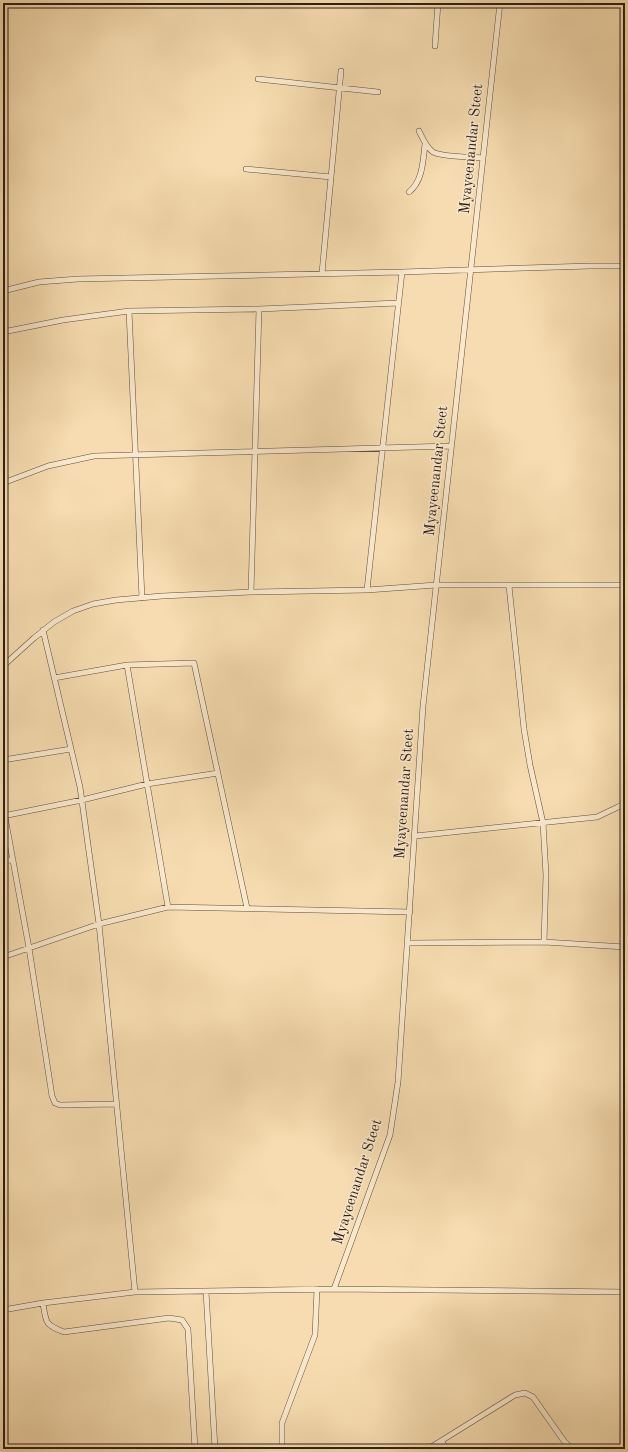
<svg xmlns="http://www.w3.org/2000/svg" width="628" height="1452" viewBox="0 0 628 1452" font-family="'Old Standard TT',serif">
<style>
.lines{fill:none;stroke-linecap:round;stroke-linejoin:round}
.minor-casing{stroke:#614e3c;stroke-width:6}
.minor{stroke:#f9e8cc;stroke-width:5}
.labels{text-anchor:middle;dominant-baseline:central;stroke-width:3;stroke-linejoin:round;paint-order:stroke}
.street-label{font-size:15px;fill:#2f1e16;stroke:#f9e8cc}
</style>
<rect width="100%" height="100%" fill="#f6dcb0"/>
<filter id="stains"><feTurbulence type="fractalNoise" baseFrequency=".005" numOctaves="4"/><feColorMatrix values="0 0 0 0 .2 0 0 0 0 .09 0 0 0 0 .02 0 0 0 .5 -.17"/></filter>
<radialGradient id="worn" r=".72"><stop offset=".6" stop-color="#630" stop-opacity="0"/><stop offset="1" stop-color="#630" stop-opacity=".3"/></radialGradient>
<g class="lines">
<g class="minor-casing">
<path id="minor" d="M500,3L423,706L398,1082L390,1135L334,1289L625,1292
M435,46L438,3
M258,79L378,92
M419,131C423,139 426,147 433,152C441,157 472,157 483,158
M246,169L331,177
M409,192C423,181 423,160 425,144
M322,273L341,71
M3,291L39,282L78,279L402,272L590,266H625
M129,311L142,598
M3,332L63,320L129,311L259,309L398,303
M3,483L48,466L94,456L451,446
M509,586L524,729L530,765L543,823L546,875L544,942
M367,590L402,272
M251,592L259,309
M43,630L80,787L99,924L135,1292
M127,665L168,907
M3,666L34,638L54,622L73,611L93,604L116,600L162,596L251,592L367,590L436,585H625
M54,678L127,665L194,663L247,908
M3,760L71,749
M3,806L29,948L52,1096L55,1103L60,1105L116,1104
M3,816L82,800L147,784L218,773
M415,836L597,817L618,807L625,803
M3,862L13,859
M408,943L544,942L625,947
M3,957L99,924L168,907L410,912
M206,1291L215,1449
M43,1303C46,1323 45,1325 64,1332L169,1318L182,1320L188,1329L195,1449
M3,1310L43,1303L135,1292L334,1289
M441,1441L447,1449
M282,1449V1423L315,1335L317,1289
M428,1449L515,1395L525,1393L533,1397L564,1441L572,1449"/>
</g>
<use href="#minor" class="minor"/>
</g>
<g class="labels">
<g class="street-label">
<text transform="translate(472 149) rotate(-84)">Myayeenandar Steet</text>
<text transform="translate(437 471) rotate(-84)">Myayeenandar Steet</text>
<text transform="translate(405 794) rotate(-86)">Myayeenandar Steet</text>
<text transform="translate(358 1182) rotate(-72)">Myayeenandar Steet</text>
</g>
</g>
<rect width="628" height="1452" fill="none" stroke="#f6dcb0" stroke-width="16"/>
<rect x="4" y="4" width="620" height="1444" fill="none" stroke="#2f1e16" stroke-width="2"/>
<rect x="8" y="8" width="612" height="1436" fill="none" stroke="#2f1e16"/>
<rect width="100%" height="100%" filter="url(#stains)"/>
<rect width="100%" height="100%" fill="url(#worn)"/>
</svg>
